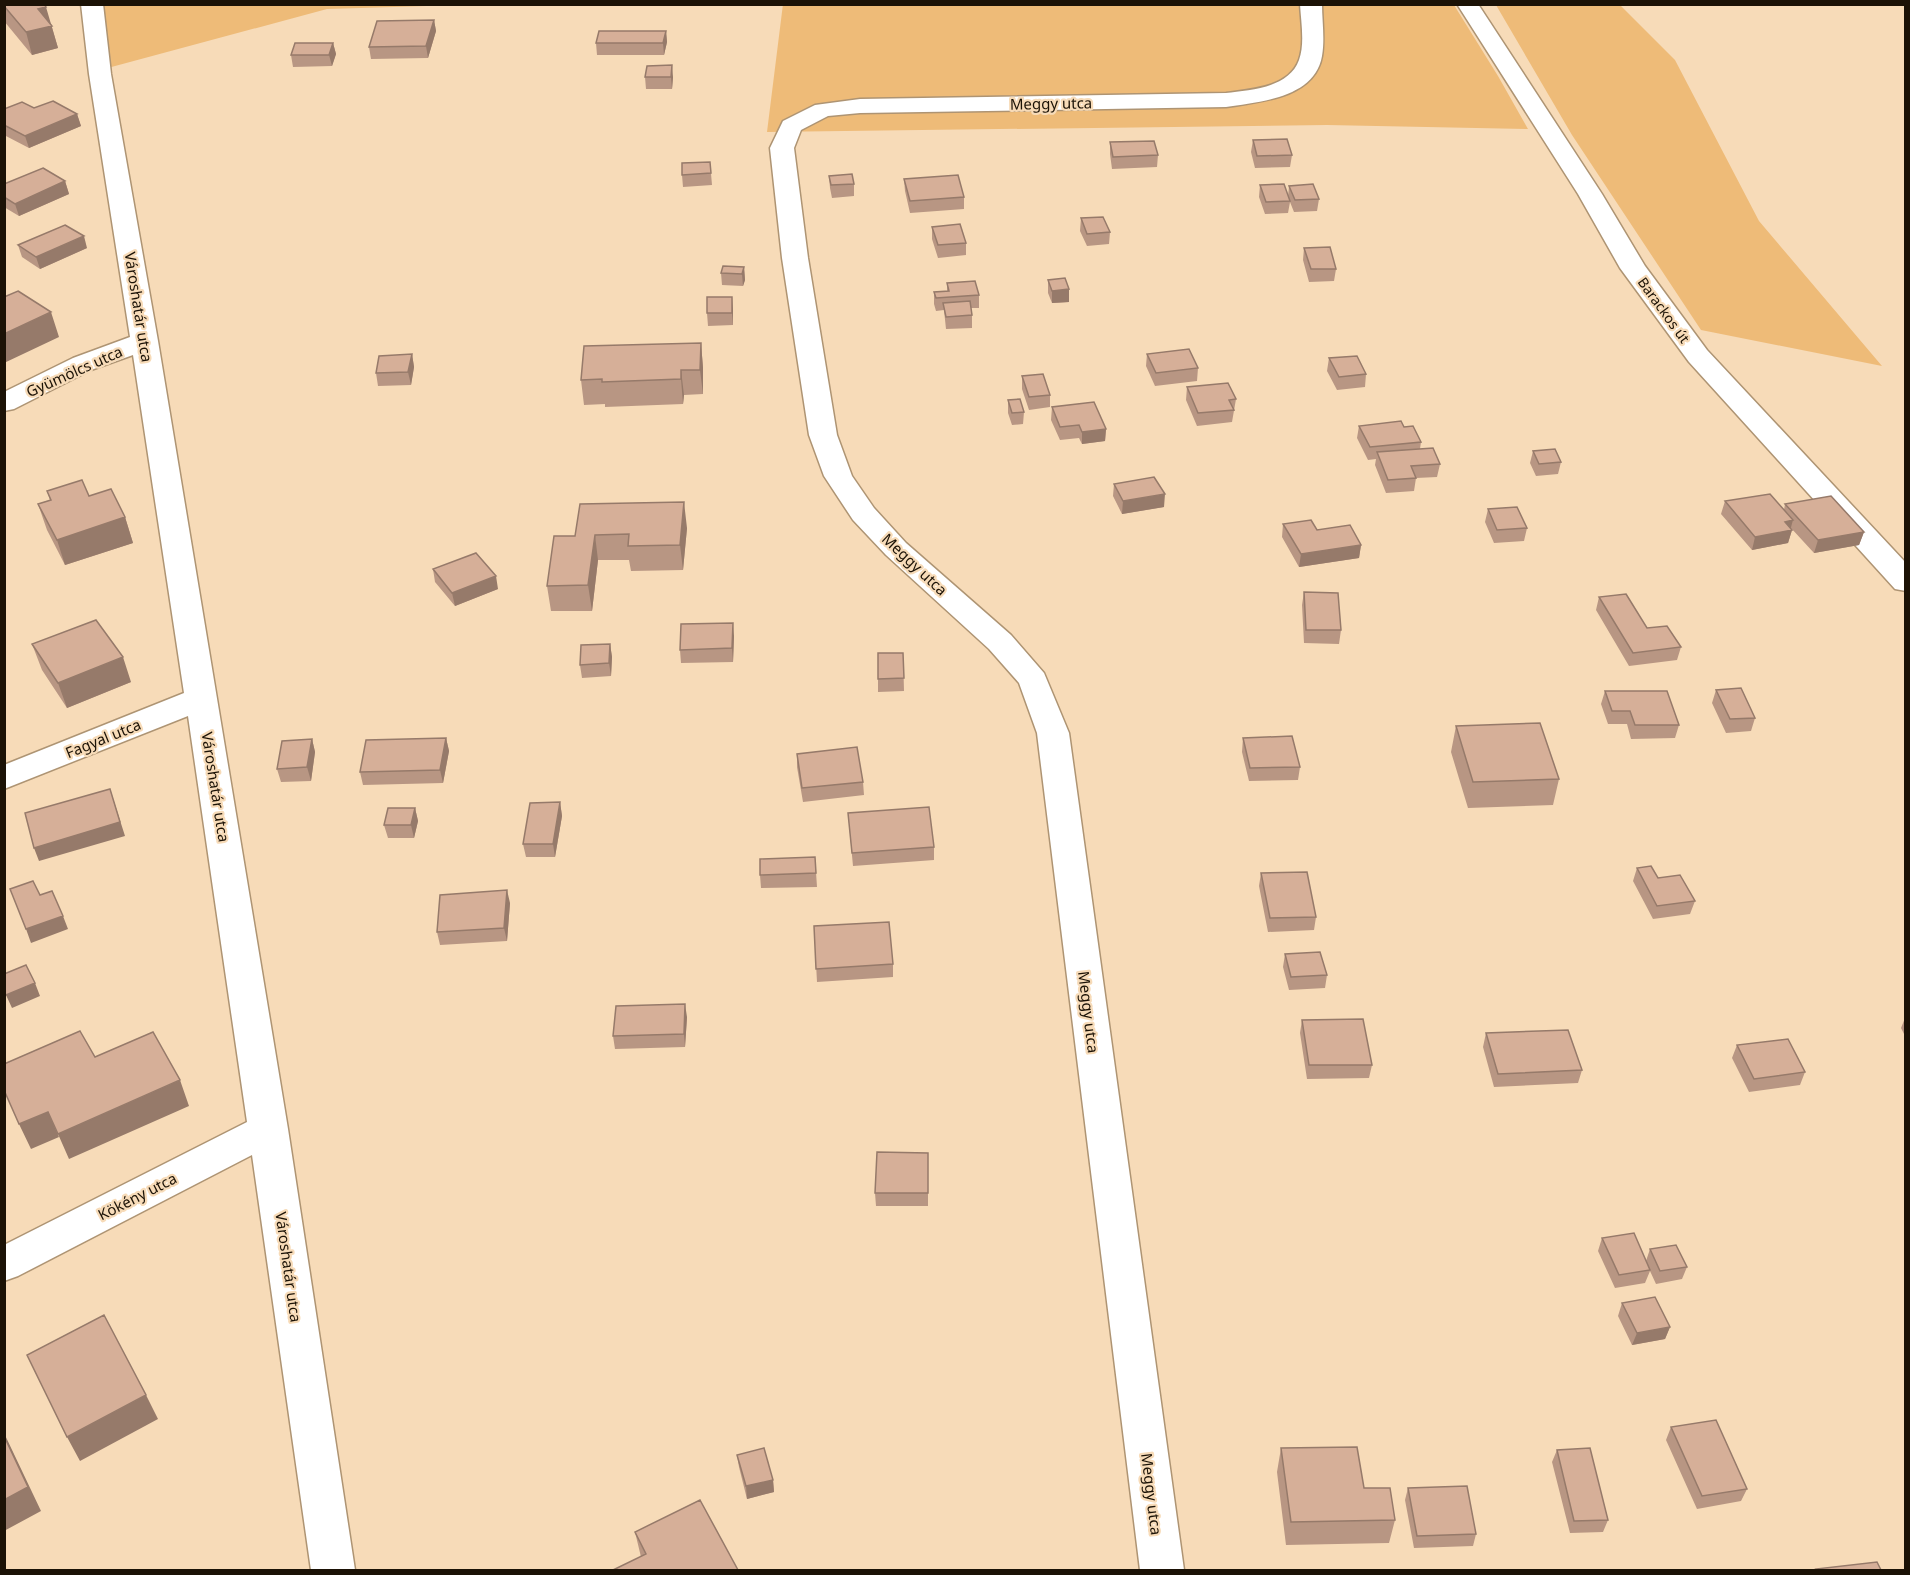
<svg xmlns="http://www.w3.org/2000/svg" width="1910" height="1575" viewBox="0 0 1910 1575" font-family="'Noto Sans',sans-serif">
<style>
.green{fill:#eebb78}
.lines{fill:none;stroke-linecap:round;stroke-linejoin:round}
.minor-casing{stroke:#ae9473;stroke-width:3}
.minor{fill:#fff;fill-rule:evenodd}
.wall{fill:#b89683}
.shaded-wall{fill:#967a6a}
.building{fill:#d6af98;stroke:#967a6a;stroke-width:1.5}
.labels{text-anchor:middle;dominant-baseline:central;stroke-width:4.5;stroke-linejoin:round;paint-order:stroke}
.far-street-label{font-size:14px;fill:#1b1206;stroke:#f7dbb8}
.street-label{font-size:15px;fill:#1b1206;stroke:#f7dbb8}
</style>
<rect width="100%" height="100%" fill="#f7dbb8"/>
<path class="green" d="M783,4L1454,5L1498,76L1528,129L1327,125L767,132Z
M99,5H460L327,9L104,69Z
M1496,5H1620L1675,60L1759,221L1882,366L1701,330L1572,135Z"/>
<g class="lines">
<g class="minor-casing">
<path id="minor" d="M81,4H103L111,74L158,341L288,1129L355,1570H311L252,1155L18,1276L4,1281V1245L247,1122L188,716L4,789V765L184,693L133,355L91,370L14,409L4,411V392L73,358L130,337L89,74Z
M1300,4H1322C1322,21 1325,39 1322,56C1315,98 1259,102 1226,107L860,113L828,116L801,130L794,148L808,258L837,435L852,476L874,508L906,543L1011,635L1044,673L1069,733L1184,1570H1140L1037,733L1019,683L989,649L886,555L853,520L824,476L809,435L782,258L770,148L783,121L815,105L860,99L1226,93C1250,90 1289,88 1299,60C1305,44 1301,22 1300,4Z
M1457,4H1478L1602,194L1645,266L1707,350L1906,563V591L1895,589L1689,362L1620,268L1578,194Z"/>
</g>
<use href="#minor" class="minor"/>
</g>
<path class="wall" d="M4,4L51,24L58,48L32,55L4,21Z
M434,20L436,31L428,58L371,59L369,47Z
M666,31L667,42L664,55H597L596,43Z
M333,43L336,54L332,66L293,67L291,55Z
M645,77H673L672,89H646Z
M34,108L77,114L81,126L29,148L4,135V109Z
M1253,140L1292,155L1290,167L1255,168L1251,152Z
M1110,142L1158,155L1157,167L1112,169L1110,154Z
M710,162L712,185L683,187L682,175Z
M829,176L854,184V196L832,198L830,188Z
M904,179L964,197V209L910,213L905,191Z
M65,181L69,194L19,216L4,207V184Z
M1260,185L1288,197L1289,186L1319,199L1317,211L1294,212L1290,202L1288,213L1265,214L1259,197Z
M1081,218L1110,232L1109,244L1087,246L1080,231Z
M932,227L966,243V255L938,258L932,239Z
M18,245L87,248L40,269L22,257Z
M1304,248L1336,269L1334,281L1309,282L1303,260Z
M744,267L745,280L743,286L722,285L721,273Z
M1048,280L1069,289V302L1052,303L1048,293Z
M947,283L979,295V308H971L972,315V328L946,329L944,310L936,311L934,304V292L947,291Z
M733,309V325L708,326L707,313Z
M701,343L703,368V394L684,395L683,404L605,407V404L584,405L581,380Z
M412,354L414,367L411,385L378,386L376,373Z
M1147,354L1198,368L1197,381L1155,386L1146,366Z
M1329,358L1366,374L1365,387L1337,390L1327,371Z
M1022,376L1050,395V407L1029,410L1022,389Z
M1187,387L1236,399L1232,422L1197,426L1186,400Z
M1008,400L1024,412L1023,424L1012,425L1008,413Z
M1052,407L1106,429L1105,441L1082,444L1079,438L1060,440L1051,420Z
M1359,426L1404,427L1421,442L1420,449L1440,464L1437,477L1416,478L1414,491L1386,493L1375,465L1376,459L1368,460L1357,438Z
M1533,451L1561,462L1558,474L1536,476L1530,463Z
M1114,484L1164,507L1122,514L1113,496Z
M47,491L89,496L125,517L133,543L65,565L47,530L38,504L50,500Z
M1725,501L1784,510L1785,504L1864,532L1859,545L1814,553L1791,528L1792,530L1788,543L1752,550L1721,514Z
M1488,509L1527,528L1524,541L1494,543L1485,522Z
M1283,524L1317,530L1361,545L1359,558L1299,567L1282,537Z
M687,528L683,570L631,571L629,560H598L592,611H551L547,586L575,536Z
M433,569L498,589L455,606L435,582Z
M1304,592L1341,630L1339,644L1304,643L1302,605Z
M1599,597L1647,628L1681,647L1677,660L1629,666L1596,610Z
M734,636L733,662L681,663L680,650Z
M32,644L131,682L67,708L42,670Z
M610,644L612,657L611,676L582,678L580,665Z
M878,653H903L904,691L878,692Z
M1716,690L1755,718L1751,731L1726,733L1712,703Z
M1605,691L1679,725L1675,738L1631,739L1627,724H1608L1601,704Z
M1456,726L1559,779L1553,805L1468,808L1451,752Z
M446,738L449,751L443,783L363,785L360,772Z
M1243,738L1300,767L1298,780L1249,781L1242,752Z
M312,739L315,752L311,781L281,782L277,769Z
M797,754L863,782L864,795L803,802L797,767Z
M560,802L562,816L555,857H526L523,844Z
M415,808L418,821L414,838H388L384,825Z
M848,813L934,847V860L853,866Z
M815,857L817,887L761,888L760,875Z
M1637,868L1658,878L1695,901L1690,914L1653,919L1633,881Z
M1261,873L1316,917L1314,930L1268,932L1259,886Z
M510,903L507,941L440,945L437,932Z
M814,926L893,964V977L817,982Z
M1285,954L1327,975L1325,988L1289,990L1283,967Z
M687,1017L685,1047L615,1049L613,1036Z
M1905,1018V1036L1901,1028Z
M1302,1020L1372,1065L1369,1078L1307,1079L1300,1033Z
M1486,1033L1582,1070L1578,1083L1494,1087L1483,1047Z
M1737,1045L1805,1072L1800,1085L1749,1092L1732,1058Z
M928,1153V1206H876L875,1193Z
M1602,1238L1646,1261L1650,1249L1687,1267L1682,1279L1656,1284L1650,1271L1645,1283L1615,1288L1598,1251Z
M1622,1303L1670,1327L1665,1339L1632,1345L1618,1316Z
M1671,1427L1747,1489L1741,1501L1697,1509L1666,1440Z
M1281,1448L1364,1488L1395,1520L1389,1543L1286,1545L1277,1472Z
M1557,1450L1608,1520L1603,1532L1570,1533L1552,1462Z
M737,1455L773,1480L774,1492L747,1499L739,1467Z
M1408,1488L1476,1534L1473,1546L1414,1548L1405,1500Z
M635,1532L738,1570L641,1557Z"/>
<path class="shaded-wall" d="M46,7L58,48L32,55L26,32L38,9Z
M434,20L436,31L428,58L426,46Z
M666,31L667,42L664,55L663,43Z
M333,43L336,54L332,66L329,55Z
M672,65L673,77L672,89L671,77Z
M77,114L81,126L29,148L25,136Z
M65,181L69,194L19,216L15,204Z
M84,236L87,248L40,269L36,257Z
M744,267L745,280L743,286L742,274Z
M1069,289V302L1052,303V291Z
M732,297L733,309V325L732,313Z
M51,312L59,337L4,363V334Z
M701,343L703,368V394L700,370Z
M412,354L414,367L411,385L408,372Z
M681,370L684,395L683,404L681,379Z
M1106,429L1105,441L1082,444V432Z
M1165,494L1164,507L1122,514L1123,501Z
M684,502L687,528L683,570L680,545Z
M125,517L133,543L65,565L57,540Z
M1793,520L1790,531L1792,530L1788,543L1752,550L1755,537L1785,522Z
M1864,532L1859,545L1814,553L1818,540Z
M595,535L598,560L592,611L588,585Z
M1361,545L1359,558L1299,567L1301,554Z
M496,576L498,589L455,606L452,593Z
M733,623L734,636L733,662L732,648Z
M610,644L612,657L611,676L609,663Z
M123,657L131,682L67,708L58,683Z
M446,738L449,751L443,783L440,770Z
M312,739L315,752L311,781L307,767Z
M110,789L125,836L39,861L34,848Z
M560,802L562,816L555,857L553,844Z
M415,808L418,821L414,838L411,825Z
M507,890L510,903L507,941L504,928Z
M63,916L68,929L31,943L26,929Z
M35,983L40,996L12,1008L6,995Z
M685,1004L687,1017L685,1047L684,1034Z
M180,1080L189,1106L69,1159L58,1134Z
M48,1112L59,1137L31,1149L19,1124Z
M1670,1327L1665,1339L1632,1345L1637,1333Z
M146,1395L158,1419L80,1461L67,1437Z
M4,1433L41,1511L4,1531Z
M773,1480L774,1492L747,1499L746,1486Z"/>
<path class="building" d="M4,4H44L46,7L38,9L52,26L26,32L4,6Z
M434,20L426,46L369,47L377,21Z
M599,31H666L663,43H596Z
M295,43H333L329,55H291Z
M672,65L671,77H645L647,66Z
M53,101L77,114L25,136L4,125V109L22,102L34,108Z
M1287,139L1292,155L1257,156L1253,140Z
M1154,141L1158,155L1113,157L1110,142Z
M710,162L711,173L682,175V163Z
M43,168L65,181L15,204L4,197V184Z
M852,174L854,184L831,185L829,176Z
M958,175L964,197L910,201L904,179Z
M1284,184L1290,201L1266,202L1260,185Z
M1313,184L1319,199L1295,200L1289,186Z
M1103,217L1110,232L1087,234L1081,218Z
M960,224L966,243L938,245L932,227Z
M65,225L84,236L36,257L18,245Z
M1330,247L1336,269H1311L1304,248Z
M723,266L744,267L742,274L721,273Z
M1065,278L1069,289L1052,291L1048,280Z
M975,281L979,295L936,298L934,292L949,291L947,283Z
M18,291L51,312L4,334V297Z
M707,297H732V313H707Z
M970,301L972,315L946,317L943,303Z
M701,343L700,370H681V379L602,382V379L581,380L584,346Z
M1189,349L1198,368L1156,373L1147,354Z
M412,354L408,372L376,373L379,356Z
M1357,356L1366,374L1339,377L1329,358Z
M1043,374L1050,395L1029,397L1022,376Z
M1228,383L1236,399L1229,400L1234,410L1198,413L1187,387Z
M1020,399L1024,412L1012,413L1008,400Z
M1094,402L1106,429L1082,432L1079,425L1060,427L1052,407Z
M1401,421L1404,427L1413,426L1421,442L1370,447L1359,426Z
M1433,448L1440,464L1411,466L1416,478L1388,480L1377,452Z
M1555,449L1561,462L1539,464L1533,451Z
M1154,477L1165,494L1123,501L1114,484Z
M82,480L89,496L111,489L125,517L57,540L38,504L51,500L47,491Z
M1770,494L1793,520L1785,522L1792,530L1755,537L1725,501Z
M1831,496L1864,532L1818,540L1785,504Z
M684,502L680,545L628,546L629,534L595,535L588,585L547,586L554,536H575L580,504Z
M1517,507L1527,528L1497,530L1488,509Z
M1311,520L1317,530L1350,525L1361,545L1301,554L1283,524Z
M476,553L496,576L452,593L433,569Z
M1304,592L1338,593L1341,630H1306Z
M1626,594L1647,628L1667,626L1681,647L1633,653L1599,597Z
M96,620L123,657L58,683L32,644Z
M733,623L732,648L680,650L681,624Z
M610,644L609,663L580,665L581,645Z
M878,653H903L904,678L878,679Z
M1741,688L1755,718L1730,719L1716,690Z
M1605,691H1667L1679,725H1635L1630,711H1612Z
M1540,723L1559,779L1473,782L1456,726Z
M1292,736L1300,767L1250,768L1243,738Z
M446,738L440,770L360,772L366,740Z
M312,739L307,767L277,769L282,741Z
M857,747L863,782L802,788L797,754Z
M110,789L120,822L34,848L25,813Z
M560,802L553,844H523L530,803Z
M929,807L934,847L852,853L848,813Z
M388,808H415L411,825H384Z
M815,857L816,873L760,875V859Z
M1651,866L1658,878L1680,875L1695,901L1657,906L1637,868Z
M1307,872L1316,917L1270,918L1261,873Z
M33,881L40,895L52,891L63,916L26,929L10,889Z
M507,890L504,928L437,932L440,895Z
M889,922L893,964L816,969L814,926Z
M1320,952L1327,975L1291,977L1285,954Z
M26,965L35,983L6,995L4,991V974Z
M685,1004L684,1034L613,1036L616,1006Z
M1363,1019L1372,1065H1309L1302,1020Z
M1568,1030L1582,1070L1498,1074L1486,1033Z
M80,1031L95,1057L153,1032L180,1080L58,1134L48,1112L19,1124L4,1090V1064Z
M1788,1039L1805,1072L1754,1079L1737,1045Z
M877,1152L928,1153V1193H875Z
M1634,1233L1650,1270L1619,1275L1602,1238Z
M1676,1245L1687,1267L1660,1271L1650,1249Z
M1655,1297L1670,1327L1637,1333L1622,1303Z
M104,1315L146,1395L67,1437L27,1355Z
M1716,1420L1747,1489L1702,1496L1671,1427Z
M4,1436L28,1487L4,1500Z
M1357,1447L1364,1488H1390L1395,1520L1291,1522L1281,1448Z
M764,1448L773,1480L746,1486L737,1455Z
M1590,1448L1608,1520L1574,1521L1557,1450Z
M1467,1486L1476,1534L1417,1536L1408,1488Z
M700,1500L738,1570H613L646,1554L635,1532Z
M1877,1562L1881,1570H1817L1816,1569Z"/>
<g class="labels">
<g class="far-street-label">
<text transform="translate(1664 310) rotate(54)">Barackos út</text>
</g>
<g class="street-label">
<text transform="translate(1051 103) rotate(-1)">Meggy utca</text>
<text transform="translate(139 307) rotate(81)">Városhatár utca</text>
<text transform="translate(74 371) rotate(-24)">Gyümölcs utca</text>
<text transform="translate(915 564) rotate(43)">Meggy utca</text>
<text transform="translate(103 738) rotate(-22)">Fagyal utca</text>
<text transform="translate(216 787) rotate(81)">Városhatár utca</text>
<text transform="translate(1089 1012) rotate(83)">Meggy utca</text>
<text transform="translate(137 1196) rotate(-27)">Kökény utca</text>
<text transform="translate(289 1267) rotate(82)">Városhatár utca</text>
<text transform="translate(1152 1494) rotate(83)">Meggy utca</text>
</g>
</g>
<rect width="1910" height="1575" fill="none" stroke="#1b1206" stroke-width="12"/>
</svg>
